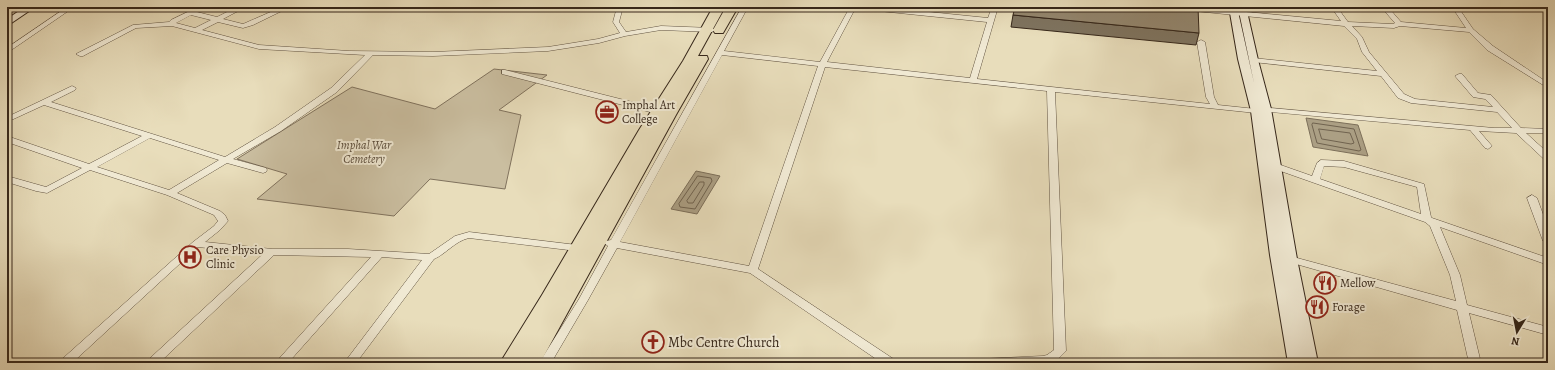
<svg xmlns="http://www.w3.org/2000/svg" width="1555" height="370" viewBox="0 0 1555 370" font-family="Alegreya,serif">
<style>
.green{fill:#cabea0;stroke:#80725d}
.water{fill:#ab9f84;stroke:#7c6f5a}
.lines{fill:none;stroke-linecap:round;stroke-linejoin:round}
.shore{stroke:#70634f;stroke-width:1}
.street-casing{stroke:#625442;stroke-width:1}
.secondary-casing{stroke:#36271a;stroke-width:2}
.highway-casing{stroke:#36271a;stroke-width:2}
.street{fill:#f0e9d3;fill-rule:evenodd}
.secondary{fill:#f0e9d3;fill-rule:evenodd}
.highway{fill:#e8ddbb;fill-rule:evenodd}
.wall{fill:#7e735f;stroke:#36271a}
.building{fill:#93866e;stroke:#36271a}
.labels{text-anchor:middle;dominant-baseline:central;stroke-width:4;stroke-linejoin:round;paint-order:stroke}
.poi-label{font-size:12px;fill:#36271a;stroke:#f0e9d3;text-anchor:start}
.park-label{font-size:12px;font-style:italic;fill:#5b4d3c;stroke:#f0e9d3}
.near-poi-label{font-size:14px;fill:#36271a;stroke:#f0e9d3;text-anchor:start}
</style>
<rect width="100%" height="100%" fill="#e8ddbb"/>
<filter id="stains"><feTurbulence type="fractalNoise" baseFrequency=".005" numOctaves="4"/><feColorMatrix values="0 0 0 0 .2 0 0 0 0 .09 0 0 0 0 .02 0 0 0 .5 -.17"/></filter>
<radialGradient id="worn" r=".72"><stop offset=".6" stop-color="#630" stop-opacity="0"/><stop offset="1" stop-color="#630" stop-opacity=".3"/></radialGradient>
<path class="green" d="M494,69L547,75L499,110L521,115L505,189L430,179L394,216L257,199L287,174L237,159L352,87L435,109Z"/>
<path class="water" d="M1306,118L1358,125L1368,156L1313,147Z
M696,171L720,176L697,214L671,209Z"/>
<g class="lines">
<path class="shore" d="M1313,123L1354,129L1361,150L1359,151L1317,143L1312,125Z
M1319,129L1350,133L1354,143L1351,144L1322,139Z
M698,176L711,178L712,181L695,209L680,207L679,204Z
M700,182H704V185L693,203H688L687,201Z"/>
<g class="street-casing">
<path id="street" d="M67,7H74L7,53V48Z
M198,7H206L197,12L217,17L233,9L232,7H239L241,9L240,10L223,19L243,24L282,7H290L253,25L243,28L218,22L202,30L259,45L349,51L433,52L548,47L598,39L620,33L613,22L617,7H623L619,22L626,32L661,26L712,28L715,30L712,32L661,30L625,36L599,43L548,51L433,56L373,55L337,92L281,131L233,159L266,168L267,170L266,172L263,173L227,163L177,193L220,211L225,215L228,221L220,230L205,242L272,249H348L429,254L455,236L469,232L577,245L580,246L582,248L580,250L577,251L469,238C455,241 446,254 434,259L356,363H344L422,260L382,257L288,363H275L371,257L274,255L159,363H146L148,360L263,254L198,247L72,363H59L61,360L193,242L214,226L218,221L214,215L167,195L90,170L47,193L36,191L7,182V176L46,187L82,168L7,142V136L89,164L142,136L44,105L7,122V117L72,86L76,88L75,90L51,102L225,157L275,127L331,88L365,55L259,49L172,26L136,28L83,56H80L76,54L133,25L169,22L171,20ZM191,15L211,20L195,28L176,23ZM150,138L219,160L169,190L97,167Z
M742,7H748L724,51L820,62L850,7H856L827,62L970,78L987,22L860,9L857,7H880L988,18L992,7H998L977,79L1210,104L1206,97L1197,42L1201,40L1205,42L1214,97L1218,105L1256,109L1260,107L1494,128H1512L1497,112L1411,103L1398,98L1381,76L1253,62L1249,60L1253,58L1377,71L1362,52L1357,39L1344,26L1175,9L1172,7H1195L1341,21L1331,7H1337L1348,22L1393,24L1395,23L1381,7H1388L1401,22L1466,28L1452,7H1458L1473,29L1493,46L1548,83V88L1487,50L1469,32L1400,26L1394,28L1352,26L1362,37L1369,52L1404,94L1415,99L1493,107L1485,99L1473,97L1455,76L1459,74H1462L1478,93L1491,95L1521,128L1548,129V133H1526L1548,153V161L1545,160L1516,133L1479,131L1492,146L1488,149L1485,148L1470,130L1260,111L1256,113L1055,92L1066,351L1059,358L1051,363H973L975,360L979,359L1043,356L1047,355L1054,350L1047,91L825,67L758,269L895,360L897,363H882L750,273L617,248L588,300L551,363H539L579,299L608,246L604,243L606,241L611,240ZM722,55L818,66L749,266L620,242Z
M1532,7H1548V11L1535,9Z
M502,70H505L660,109L661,111L660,113H654L502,74Z
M1321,160L1344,161L1424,184L1431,217L1432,218L1548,258V265L1440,227L1460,275L1467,305L1548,327V335L1469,313L1481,363H1469L1457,310L1282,260L1281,258L1282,256L1286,255L1456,301L1450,275L1430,226L1425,222L1272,168L1271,166L1275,163L1312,176L1317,163ZM1324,166L1344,167L1417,187L1421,214L1320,179Z
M1532,195L1537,198L1548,228V244L1543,241L1527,198Z"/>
</g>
<g class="secondary-casing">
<path id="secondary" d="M25,7H35L7,26V19Z
M1229,7H1237L1254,83L1238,7H1246L1258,60L1271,109L1297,259L1318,363H1288L1270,255L1251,111L1238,59Z"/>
</g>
<g class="highway-casing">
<path id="highway" d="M713,7H725L698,56H707L708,59L677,113L540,363H500L542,295L639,130L683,61Z
M726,7H738L723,33H715L713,30Z"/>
</g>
<use href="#street" class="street"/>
<use href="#secondary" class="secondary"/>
<use href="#highway" class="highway"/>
</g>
<path class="wall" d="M1013,15L1199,33L1196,45L1011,27Z"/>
<path class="building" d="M1015,7H1198L1199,33L1013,15Z"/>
<defs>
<g id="office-ring" transform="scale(1.15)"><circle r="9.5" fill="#f0e9d3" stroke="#8f2418" stroke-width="1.5"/><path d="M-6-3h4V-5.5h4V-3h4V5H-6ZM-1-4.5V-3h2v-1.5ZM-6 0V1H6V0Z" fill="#8f2418"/></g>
<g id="hospital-ring" transform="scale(1.15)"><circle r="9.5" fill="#f0e9d3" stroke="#8f2418" stroke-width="1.5"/><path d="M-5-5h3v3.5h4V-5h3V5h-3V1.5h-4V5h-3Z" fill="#8f2418"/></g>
<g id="restaurant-ring" transform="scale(1.15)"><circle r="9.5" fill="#f0e9d3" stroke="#8f2418" stroke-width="1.5"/><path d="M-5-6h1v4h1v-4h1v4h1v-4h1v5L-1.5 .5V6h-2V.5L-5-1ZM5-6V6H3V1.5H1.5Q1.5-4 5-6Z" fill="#8f2418"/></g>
<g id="church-ring" transform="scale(1.15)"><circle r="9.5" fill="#f0e9d3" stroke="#8f2418" stroke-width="1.5"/><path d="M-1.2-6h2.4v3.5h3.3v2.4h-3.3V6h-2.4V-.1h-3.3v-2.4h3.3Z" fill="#8f2418"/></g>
</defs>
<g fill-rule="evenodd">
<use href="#office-ring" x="607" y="112"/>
<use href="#hospital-ring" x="190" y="257"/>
<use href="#restaurant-ring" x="1325" y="283"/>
<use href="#restaurant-ring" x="1317" y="307"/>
<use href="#church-ring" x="653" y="342"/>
</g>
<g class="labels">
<g class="poi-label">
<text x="622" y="105">Imphal Art<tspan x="622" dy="14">College</tspan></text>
<text x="206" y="250">Care Physio<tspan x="206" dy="14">Clinic</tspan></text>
<text x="1340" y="283">Mellow</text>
<text x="1332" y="307">Forage</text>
</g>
<g class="park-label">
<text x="364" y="145">Imphal War<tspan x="364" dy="14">Cemetery</tspan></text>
</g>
<g class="near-poi-label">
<text x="668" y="342">Mbc Centre Church</text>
</g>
</g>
<rect width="1555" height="370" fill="none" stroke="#e8ddbb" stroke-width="24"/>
<rect x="8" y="8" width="1539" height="354" fill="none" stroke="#36271a" stroke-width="2"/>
<rect x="12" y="12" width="1531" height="346" fill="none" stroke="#36271a"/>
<g transform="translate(1517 332) rotate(190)" stroke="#f0e9d3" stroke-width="3" paint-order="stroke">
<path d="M0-3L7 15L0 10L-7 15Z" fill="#36271a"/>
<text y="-6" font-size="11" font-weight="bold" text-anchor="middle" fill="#36271a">N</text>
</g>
<rect width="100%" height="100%" filter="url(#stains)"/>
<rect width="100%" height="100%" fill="url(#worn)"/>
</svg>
